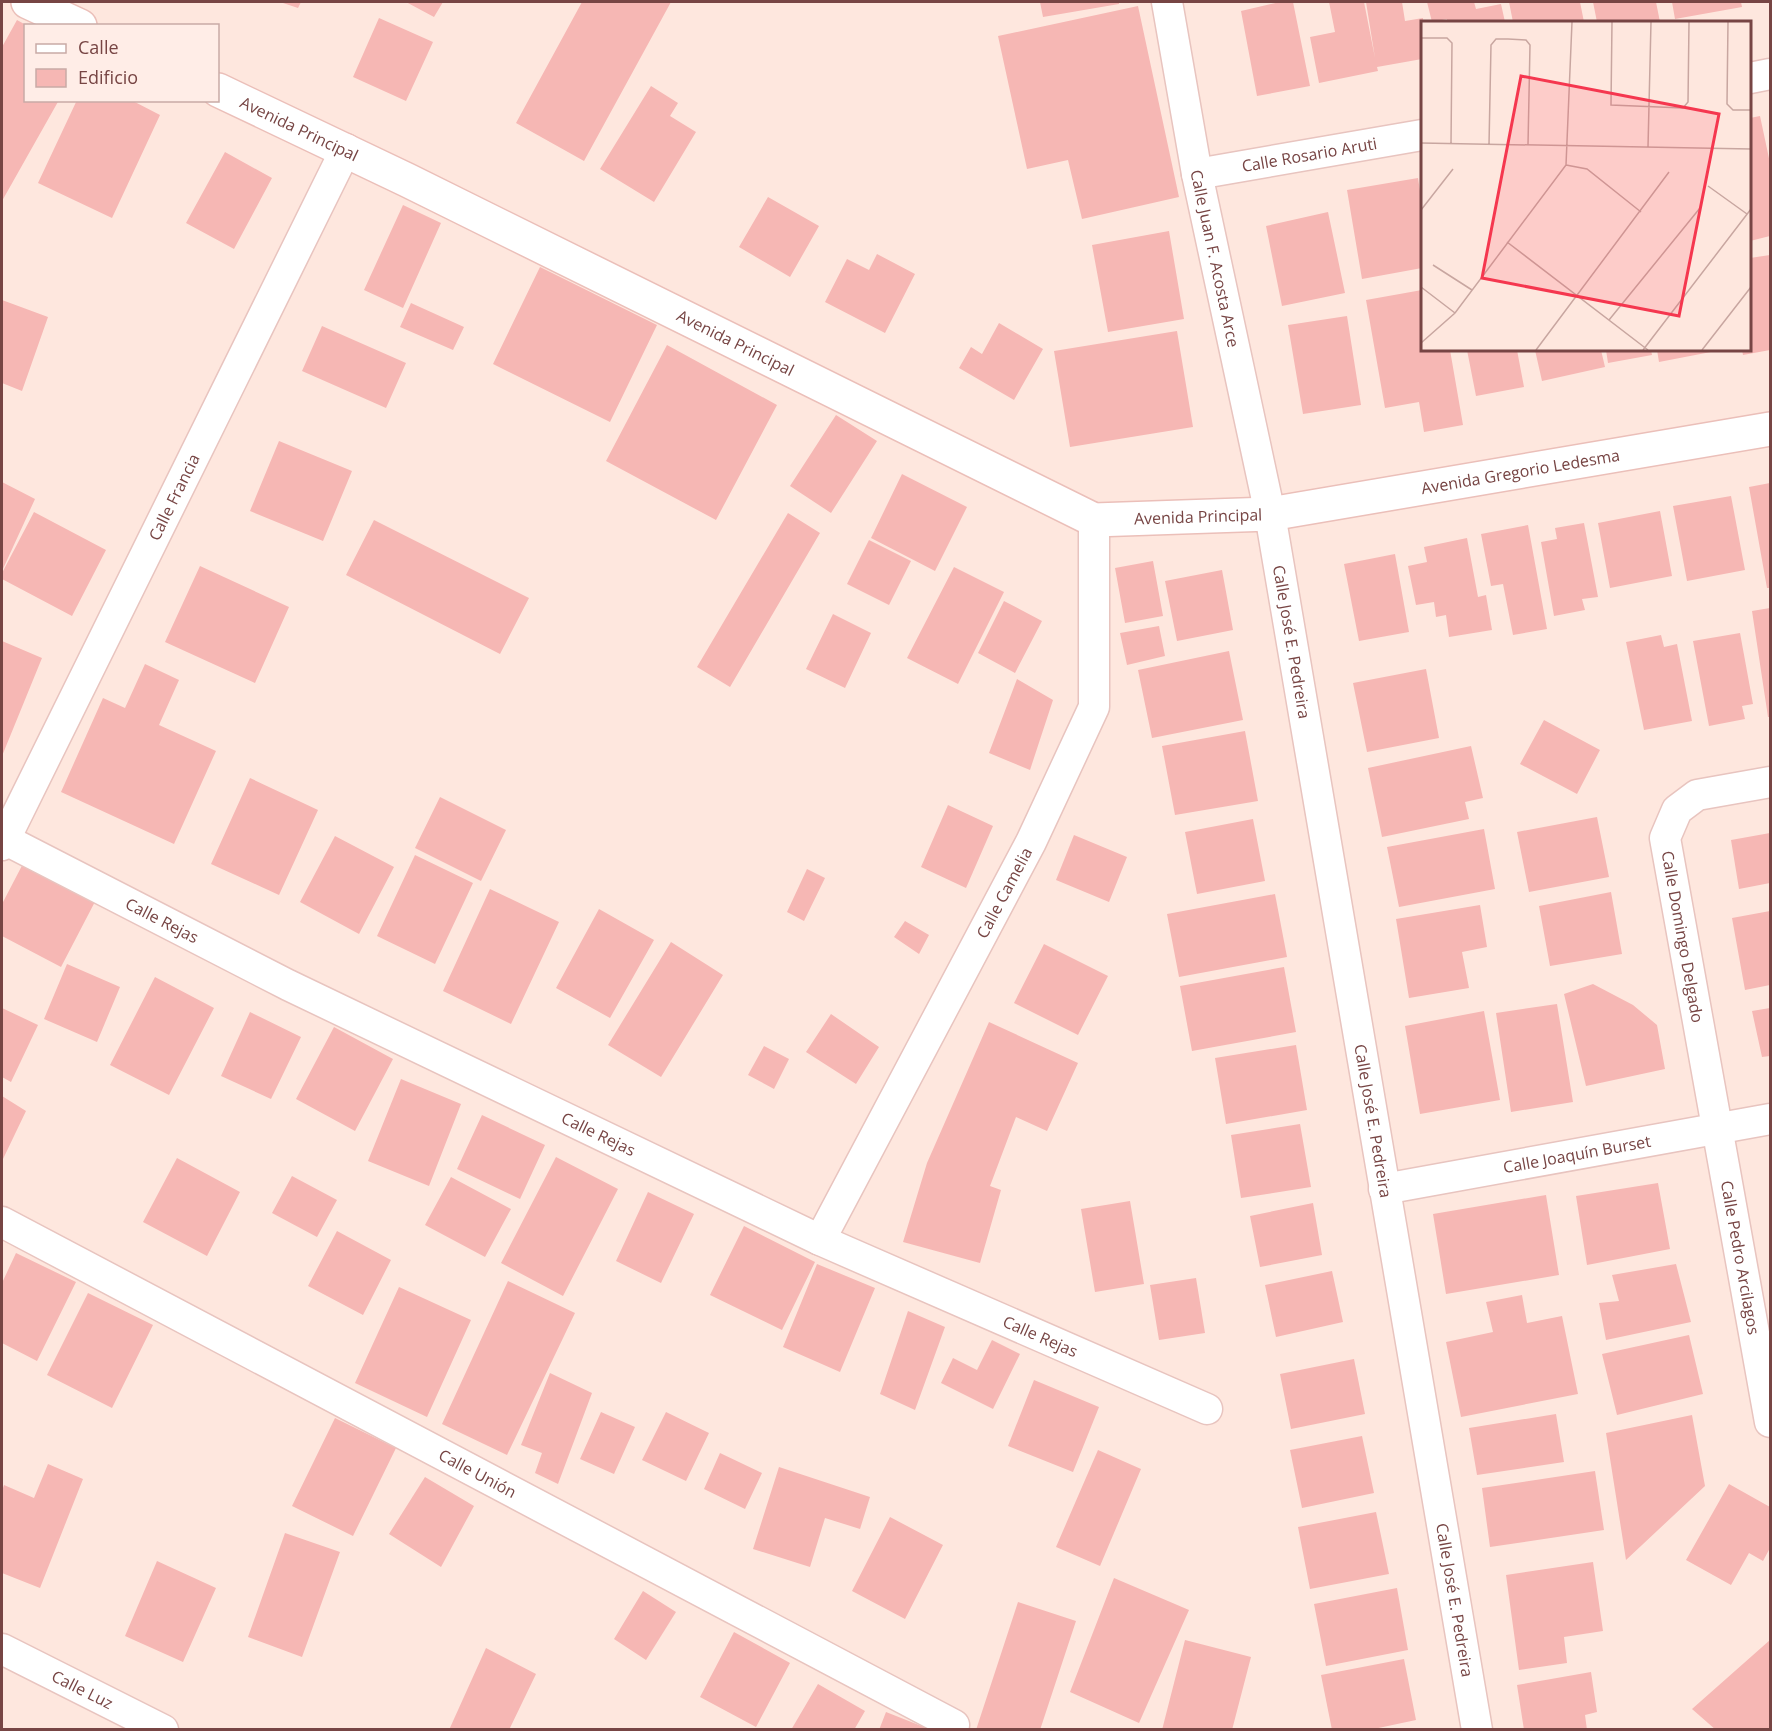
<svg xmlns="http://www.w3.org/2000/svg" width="1772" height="1731" viewBox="0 0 1772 1731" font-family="'Open Sans',sans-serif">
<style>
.building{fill:#f6b7b4}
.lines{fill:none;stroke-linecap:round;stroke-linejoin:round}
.street-casing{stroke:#e8c4bf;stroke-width:33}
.secondary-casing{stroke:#ebbfb9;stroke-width:36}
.street{stroke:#fff;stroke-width:30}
.secondary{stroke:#fff;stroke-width:33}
.labels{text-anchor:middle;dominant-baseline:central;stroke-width:5;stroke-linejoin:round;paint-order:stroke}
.street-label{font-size:16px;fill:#774544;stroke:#ffede7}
.inset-road{fill:none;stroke:#c8a6a0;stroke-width:1.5}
.view{fill:#f5374f;fill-opacity:0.15;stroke:#f5374f;stroke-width:3}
.inset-edge{fill:none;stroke:#774544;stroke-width:3}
</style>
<rect width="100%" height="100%" fill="#fee7de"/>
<path class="building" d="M280,2H301L298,8Z
M406,2H443L434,17Z
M582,2H671L584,161L516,123Z
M1040,2H1119V4L1043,17Z
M1280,2H1293L1310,86L1257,96L1241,11Z
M1329,2H1364L1375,58L1366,2H1402L1405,21L1423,18L1422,59L1377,67L1378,71L1319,83L1310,37L1335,32Z
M1427,2H1474L1476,9L1501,4L1505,22H1447V19L1432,22Z
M1509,2H1580L1584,22H1513Z
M1593,2H1656L1660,22H1597Z
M1672,2H1741L1742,7L1675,19Z
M1138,6L1179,197L1082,219L1068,160L1027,169L998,36Z
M379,18L433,42L406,101L353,77Z
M17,20L26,25V100H59L2,201V47Z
M651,86L678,103L670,116L696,132L654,202L600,169Z
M77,100H131L160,115L112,218L38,183Z
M1760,116L1770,163V236L1750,241V118Z
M225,152L272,178L234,249L186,223Z
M1418,178L1422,204V268L1362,279L1347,190Z
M768,197L819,226L790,277L739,247Z
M403,205L441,223L403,308L364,290Z
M1328,212L1345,293L1282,306L1266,226Z
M1169,231L1184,319L1108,332L1092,245Z
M877,254L915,274L885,333L825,302L847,259L869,270Z
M1770,255V350L1743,355L1742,350H1750V258Z
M540,267L657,325L610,422L493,364Z
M1422,290V350H1450L1463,425L1424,432L1419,402L1385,408L1366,300Z
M2,300L48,317L22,391L2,383Z
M411,303L464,327L453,350L400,327Z
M1347,316L1361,405L1303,414L1288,325Z
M999,323L1043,349L1014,400L959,368L971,347L982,354Z
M322,326L406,363L386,408L302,371Z
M1177,331L1193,427L1070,447L1054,351Z
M667,345L777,405L716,520L606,461Z
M1467,350H1517L1524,387L1476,396Z
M1535,350H1601L1605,367L1542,381Z
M1606,350H1651L1652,355L1608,363Z
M1657,350H1715L1716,351L1659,362Z
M836,415L877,441L831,513L790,486Z
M279,441L352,471L323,541L250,511Z
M902,474L967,507L935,571L871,538Z
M2,482L35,499L2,571Z
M1770,483V588H1767L1749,487Z
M1731,496L1745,570L1687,581L1673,506Z
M1660,511L1672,576L1610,588L1598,523Z
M34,512L106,550L72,616L2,579V573Z
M788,513L820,533L730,687L697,667Z
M374,520L529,598L500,654L346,575Z
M1584,523L1598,597L1582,599L1585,610L1554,616L1541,542L1557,539L1555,528Z
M1528,525L1547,629L1513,635L1503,584L1491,586L1481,534Z
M1467,538L1478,597L1486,595L1492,630L1449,637L1446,615L1436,617L1434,602L1416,605L1408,566L1427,562L1424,547Z
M869,540L911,561L889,605L847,584Z
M1395,554L1409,632L1359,641L1344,564Z
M1153,561L1163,616L1125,623L1115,568Z
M200,566L289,607L255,683L165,642Z
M954,567L1004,592L958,684L907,658Z
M1222,570L1233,630L1177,641L1165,581Z
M1004,601L1042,621L1015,673L978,653Z
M1770,608V717H1768L1752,611Z
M833,614L871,633L845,688L806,669Z
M1159,626L1165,656L1127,665L1120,633Z
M1740,633L1753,704L1742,706L1745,719L1709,726L1693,641Z
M1661,635L1664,647L1677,644L1692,721L1644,730L1626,642Z
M2,641L42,658L2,756Z
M1229,651L1243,720L1152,738L1138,670Z
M145,664L179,680L159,725L216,751L174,844L61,792L103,698L125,708Z
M1426,669L1439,738L1367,752L1353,683Z
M1017,679L1053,700L1030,770L989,753Z
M1544,720L1600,750L1577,794L1520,764Z
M1245,731L1258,801L1175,815L1162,746Z
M1471,746L1483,798L1465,802L1469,819L1382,837L1368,768Z
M250,778L318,810L279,895L211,864Z
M440,797L506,830L481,881L415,848Z
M948,805L993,826L966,888L921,867Z
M1597,817L1609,877L1529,892L1517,832Z
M1253,819L1265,881L1197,894L1185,832Z
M1484,829L1495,889L1399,907L1387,847Z
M1770,833V883L1739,889L1731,840Z
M1074,835L1127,857L1109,902L1056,880Z
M335,836L394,867L359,934L300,902Z
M415,855L473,883L435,964L377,936Z
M27,856L99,894L61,967L2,936V904Z
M807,869L825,878L804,921L787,912Z
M490,889L559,922L511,1024L443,991Z
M1611,892L1622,954L1550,966L1539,906Z
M1275,894L1287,957L1179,977L1167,914Z
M1480,905L1487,947L1462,952L1469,988L1409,998L1396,919Z
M599,909L654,940L610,1018L556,988Z
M1770,911V985L1745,990L1732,918Z
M905,921L929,935L919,954L894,937Z
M671,942L723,975L661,1077L608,1045Z
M1044,944L1108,976L1078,1035L1014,1003Z
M67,964L120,987L97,1042L44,1019Z
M1284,967L1296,1032L1192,1051L1180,986Z
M155,977L214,1008L169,1095L110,1065Z
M1593,984L1633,1005L1657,1025L1665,1069L1586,1086L1564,994Z
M1557,1004L1573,1102L1511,1112L1496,1013Z
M2,1008L38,1025L11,1082L2,1077Z
M1770,1008V1056L1762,1057L1752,1011Z
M1484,1011L1500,1100L1420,1114L1405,1026Z
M250,1012L301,1037L271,1099L221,1076Z
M831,1014L879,1047L856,1084L806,1052Z
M989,1022L1078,1063L1047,1131L1016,1117L990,1186L1001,1190L980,1263L903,1242L927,1163Z
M334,1027L393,1059L355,1131L296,1099Z
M1296,1045L1307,1110L1226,1124L1215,1058Z
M764,1046L789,1059L774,1089L748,1075Z
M401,1079L461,1104L429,1186L368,1161Z
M2,1096L26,1111L3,1159L2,1158Z
M482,1115L545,1145L520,1199L457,1169Z
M1300,1124L1311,1187L1241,1198L1231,1135Z
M556,1157L618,1189L563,1296L501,1263Z
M177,1158L240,1192L207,1256L143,1222Z
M292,1176L337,1200L317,1237L272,1213Z
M451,1177L511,1209L485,1257L425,1225Z
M1658,1183L1670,1249L1587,1265L1576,1196Z
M648,1192L694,1214L661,1283L616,1261Z
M1546,1195L1559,1275L1446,1294L1433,1214Z
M1130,1201L1144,1284L1095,1292L1081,1209Z
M1313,1203L1322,1255L1260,1267L1250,1216Z
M744,1226L815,1262L782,1330L710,1295Z
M337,1231L391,1260L363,1315L308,1286Z
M16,1253L76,1282L37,1361L2,1343V1283Z
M817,1264L875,1288L840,1372L783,1347Z
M1676,1264L1691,1322L1606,1340L1599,1303L1619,1301L1612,1275Z
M1332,1271L1343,1322L1276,1337L1265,1285Z
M1196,1278L1205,1333L1159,1340L1150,1285Z
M508,1281L575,1313L507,1455L442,1424Z
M399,1287L471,1320L427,1417L355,1383Z
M88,1293L153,1325L112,1408L47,1375Z
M1522,1295L1527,1323L1562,1316L1578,1394L1461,1417L1446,1342L1493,1332L1486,1302Z
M908,1311L945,1327L915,1410L880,1394Z
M1689,1335L1703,1394L1617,1415L1602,1354Z
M992,1340L1020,1354L993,1409L941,1383L953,1358L977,1370Z
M1354,1359L1365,1414L1291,1429L1280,1374Z
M550,1373L592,1393L558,1484L535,1473L542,1453L521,1445Z
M1034,1380L1099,1407L1073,1472L1008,1446Z
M601,1412L635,1427L614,1474L580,1459Z
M666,1412L709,1433L686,1481L642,1460Z
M1556,1414L1564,1462L1477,1475L1469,1428Z
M1692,1415L1705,1486L1626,1560L1606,1433Z
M335,1418L396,1448L353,1536L292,1506Z
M1362,1436L1374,1493L1302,1508L1290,1450Z
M1098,1450L1141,1469L1100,1566L1056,1547Z
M720,1453L762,1473L745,1509L704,1489Z
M48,1464L83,1479L40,1588L2,1573V1491L4,1485L34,1498Z
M779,1467L870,1497L860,1529L825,1518L810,1567L753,1549Z
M1595,1471L1604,1530L1490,1547L1482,1488Z
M425,1477L474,1506L441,1567L389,1534Z
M1729,1484L1770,1507V1548L1763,1561L1749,1553L1731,1585L1686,1560Z
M1376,1512L1389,1574L1310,1589L1298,1527Z
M890,1517L943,1545L905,1619L852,1591Z
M285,1533L340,1552L302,1657L248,1637Z
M157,1561L216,1588L183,1662L125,1636Z
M1593,1562L1603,1631L1564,1637L1567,1663L1519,1670L1506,1575Z
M1114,1578L1189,1610L1139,1723L1070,1692Z
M1397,1588L1408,1650L1326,1666L1314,1604Z
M643,1591L676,1612L646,1660L614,1639Z
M1018,1602L1076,1621L1040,1730H976Z
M734,1632L790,1663L756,1727L700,1697Z
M1185,1640L1251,1657L1232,1730H1162Z
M1770,1640V1730H1716L1692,1709Z
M486,1648L536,1674L509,1730H449Z
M1404,1659L1416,1720L1369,1730H1332L1321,1675Z
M1591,1672L1597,1712L1585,1715L1587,1730H1524L1517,1685Z
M818,1684L865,1711L854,1730H791Z
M886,1712L929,1729V1730H879Z"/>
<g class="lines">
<g class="street-casing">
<g id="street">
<path id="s1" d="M1167,2L1197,174L1270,514L1477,1730"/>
<path d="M1750,78L1770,74"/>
<path id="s2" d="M1197,174L1422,135"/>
<path id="s3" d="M1770,782L1697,795L1677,810L1665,838L1770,1422"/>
<path id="s4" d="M2,838L288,985L820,1240L1207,1409"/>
<path id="s5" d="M2,845L346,149"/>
<path id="s6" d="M1384,1189L1770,1119"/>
<path id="s7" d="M2,1222L954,1725"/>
<path id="s8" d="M820,1240L1031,842L1094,707V520"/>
<path id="s9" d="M2,1649L163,1730"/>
</g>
</g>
<g class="secondary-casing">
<g id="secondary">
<path d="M28,2L80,26"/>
<path id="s10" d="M218,90L407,180L1094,520L1270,514L1770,429"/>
</g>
</g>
<use href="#street" class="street"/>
<use href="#secondary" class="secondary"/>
</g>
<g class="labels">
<g class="street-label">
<text stroke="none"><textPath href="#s10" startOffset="90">Avenida Principal</textPath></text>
<text stroke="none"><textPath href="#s2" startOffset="114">Calle Rosario Aruti</textPath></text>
<text stroke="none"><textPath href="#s1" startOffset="261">Calle Juan F. Acosta Arce</textPath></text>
<text stroke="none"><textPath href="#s10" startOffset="576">Avenida Principal</textPath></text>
<text stroke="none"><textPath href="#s10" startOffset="1406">Avenida Gregorio Ledesma</textPath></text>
<text stroke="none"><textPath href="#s5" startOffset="388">Calle Francia</textPath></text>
<text stroke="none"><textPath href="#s10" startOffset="1080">Avenida Principal</textPath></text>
<text stroke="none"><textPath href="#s1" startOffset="652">Calle José E. Pedreira</textPath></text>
<text stroke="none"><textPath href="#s8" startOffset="393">Calle Camelia</textPath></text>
<text stroke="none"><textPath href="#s4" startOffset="180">Calle Rejas</textPath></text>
<text stroke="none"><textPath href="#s3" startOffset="230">Calle Domingo Delgado</textPath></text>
<text stroke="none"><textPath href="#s1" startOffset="1138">Calle José E. Pedreira</textPath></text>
<text stroke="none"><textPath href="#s4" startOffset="666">Calle Rejas</textPath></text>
<text stroke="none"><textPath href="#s6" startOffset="196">Calle Joaquín Burset</textPath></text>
<text stroke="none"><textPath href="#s3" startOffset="556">Calle Pedro Arcilagos</textPath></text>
<text stroke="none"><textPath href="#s4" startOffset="1152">Calle Rejas</textPath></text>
<text stroke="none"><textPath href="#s7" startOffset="538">Calle Unión</textPath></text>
<text stroke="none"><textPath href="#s1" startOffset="1624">Calle José E. Pedreira</textPath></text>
<text stroke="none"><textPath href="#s9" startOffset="90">Calle Luz</textPath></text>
</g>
</g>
<g transform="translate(1421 21)">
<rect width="330" height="330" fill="#fee7de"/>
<path class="inset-road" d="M191,1L190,84L262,87L267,81L268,1M307,1L306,83L312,89H330M0,17H26L31,22L30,123M0,122L330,128M68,124L70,24L75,18H87L105,19L109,24L107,124M227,126L230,1M145,144L166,148L220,191M287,165L326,193M0,189L32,148M86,221L227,329M12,244L51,269M0,266L34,292M188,299L279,187M0,322L34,292L145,144L151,1M115,329L248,151M222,329L330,188M281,329L330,266"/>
<path class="view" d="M100,55L298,93L258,295L61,257Z"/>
<rect width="330" height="330" class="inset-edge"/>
</g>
<rect width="1772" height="1731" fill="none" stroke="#774544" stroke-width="6"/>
<rect x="24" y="24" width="195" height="78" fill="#ffede7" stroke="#c9aaa6" stroke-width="1.5"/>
<rect x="36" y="44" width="30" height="9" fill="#ffffff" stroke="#c9aaa6" stroke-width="1.5"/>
<text x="78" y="54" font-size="18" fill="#774544">Calle</text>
<rect x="36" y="69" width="30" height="18" fill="#f6b7b4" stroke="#c9aaa6" stroke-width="1.5"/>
<text x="78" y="84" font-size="18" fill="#774544">Edificio</text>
</svg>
